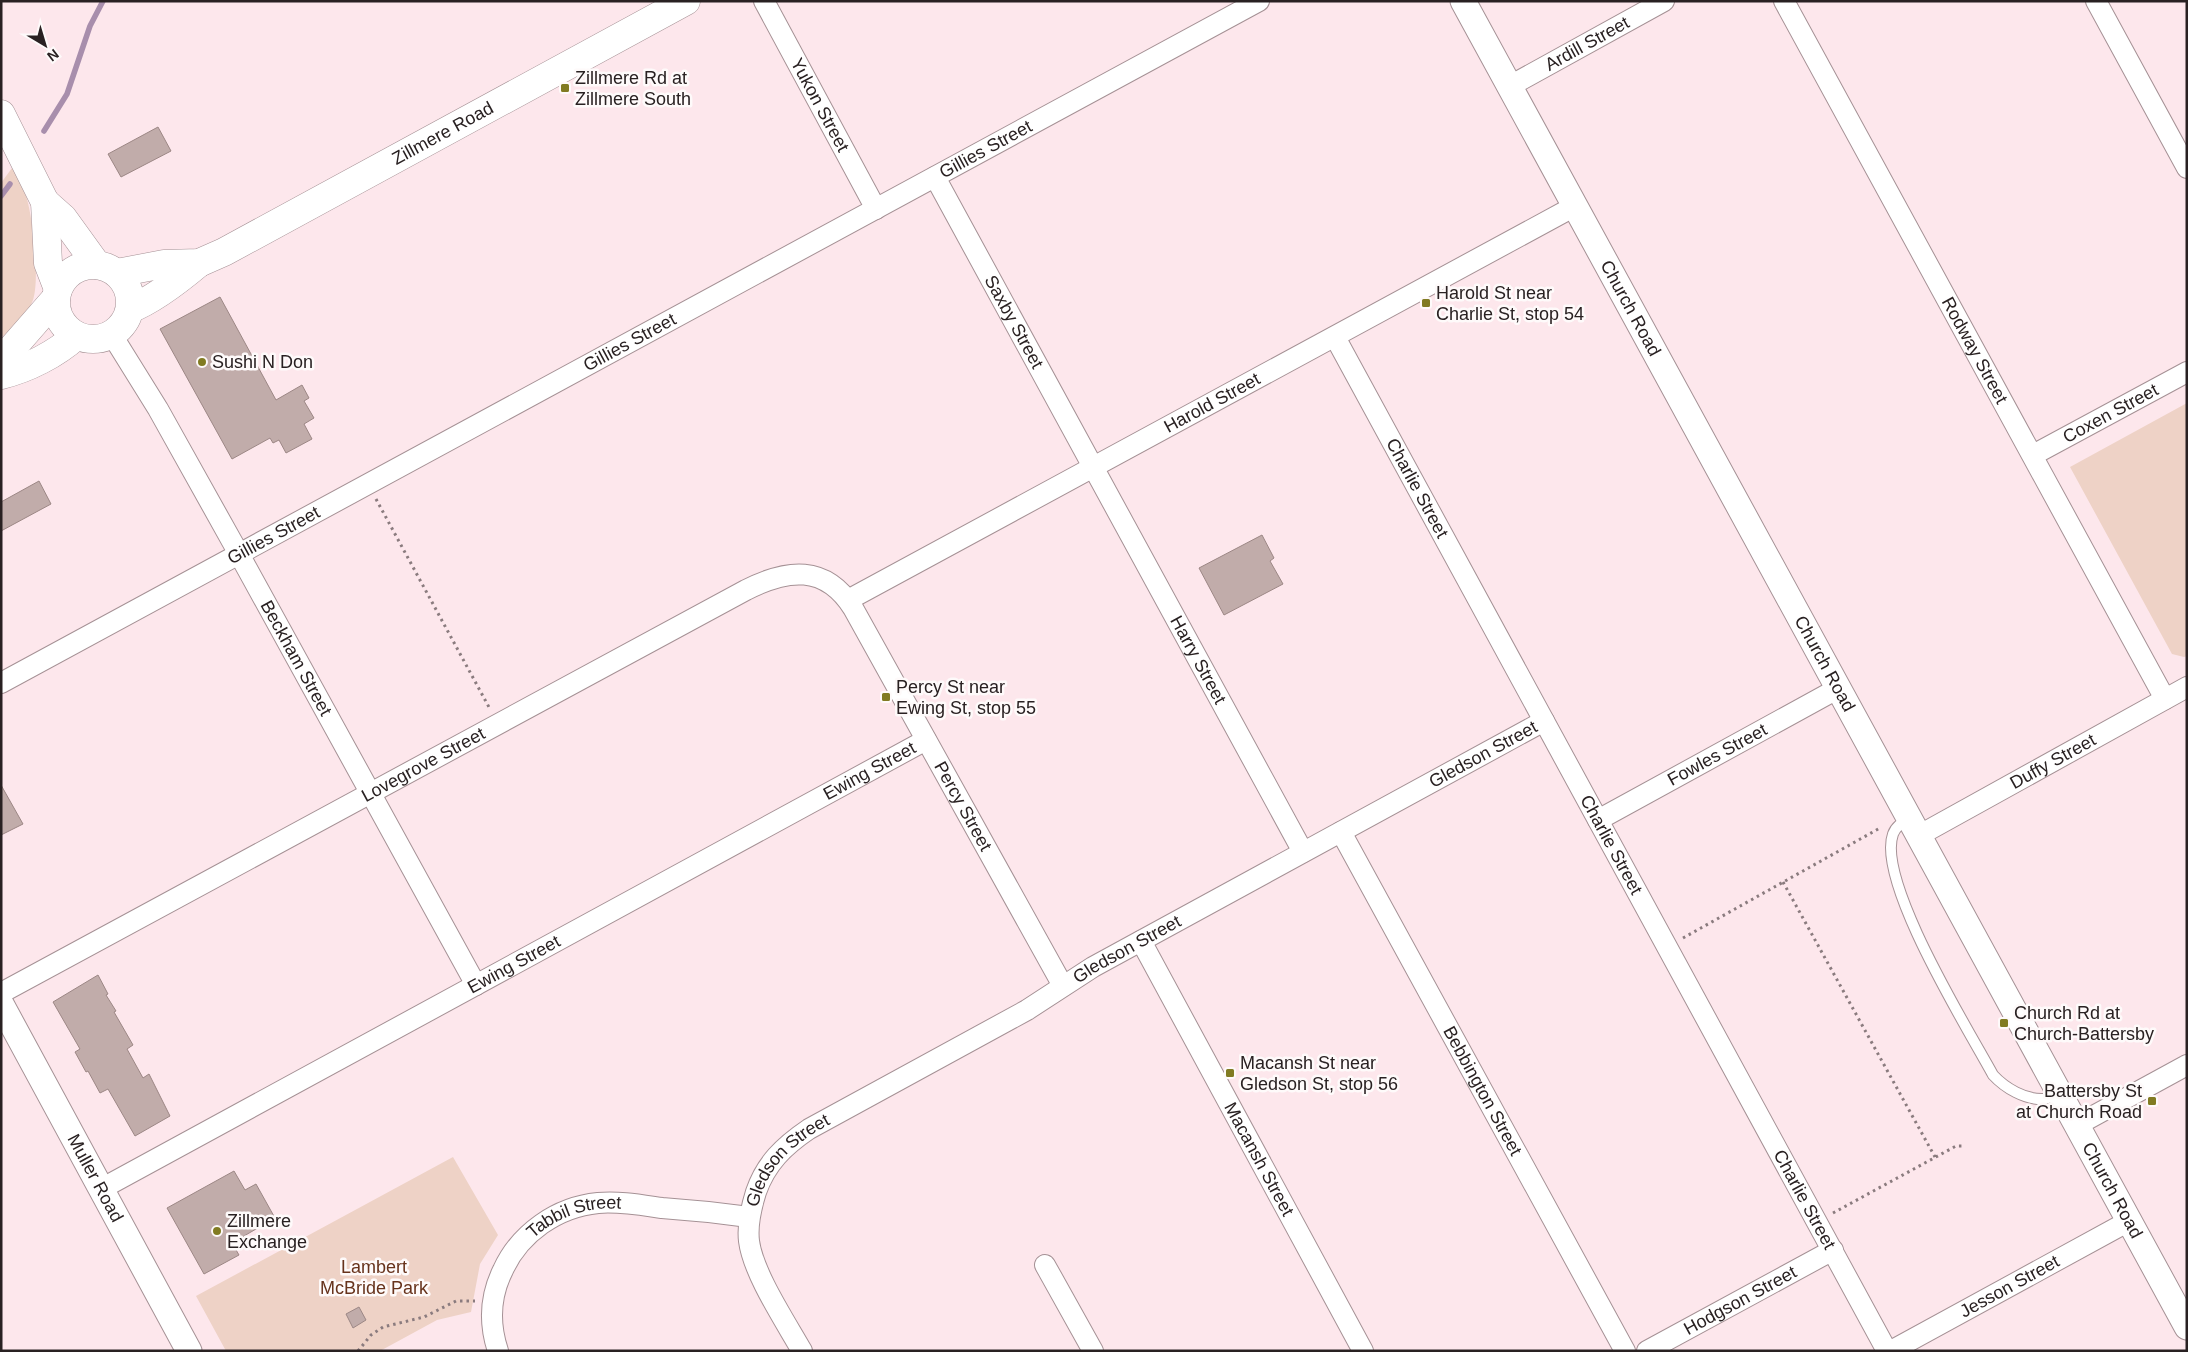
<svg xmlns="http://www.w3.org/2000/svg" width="2188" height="1352" viewBox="0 0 2188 1352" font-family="Helvetica,sans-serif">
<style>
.green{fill:#eed2c6}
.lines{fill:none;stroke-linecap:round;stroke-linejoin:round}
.stream{stroke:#a88eac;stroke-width:5.5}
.building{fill:#c1acaa;stroke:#9c8785}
.service-casing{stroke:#a59195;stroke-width:12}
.minor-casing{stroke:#a59195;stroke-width:22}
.tertiary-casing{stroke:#a59195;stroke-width:27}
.secondary-casing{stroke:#a59195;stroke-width:29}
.path{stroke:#8a7b7e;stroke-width:3;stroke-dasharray:2.5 4;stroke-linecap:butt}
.service{stroke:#fff;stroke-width:10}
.minor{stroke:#fff;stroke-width:20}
.tertiary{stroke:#fff;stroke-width:25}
.secondary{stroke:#fff;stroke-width:28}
.poi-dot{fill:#817b22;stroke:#fefafa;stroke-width:2}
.labels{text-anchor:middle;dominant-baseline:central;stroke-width:5;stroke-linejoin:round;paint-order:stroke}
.street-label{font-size:18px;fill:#292122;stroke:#fefafa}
.poi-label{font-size:18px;fill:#292122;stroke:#fefafa;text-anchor:start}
.park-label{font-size:18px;fill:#67331c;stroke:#fefafa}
</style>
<rect width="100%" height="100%" fill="#fde7ec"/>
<path class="green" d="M12,168C17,177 22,186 26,196C33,217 40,279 33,300C28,315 13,327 1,338V183Z
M2187,403V656L2184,657L2172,654L2070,467Z
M453,1157L498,1235L480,1264L471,1312L437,1320L380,1351H226L196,1296Z"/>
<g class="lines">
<path class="stream" d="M44,131L67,94L90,26L103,1
M1,196L10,184"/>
</g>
<path class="building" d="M158,127L171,151L121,177L108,154Z
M220,297L276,400L302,385L309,398L304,401L314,418L304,424L312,439L286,453L279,440L273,443L270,438L232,459L160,329Z
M39,481L51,504L1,531V502Z
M1262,535L1274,558L1270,561L1283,584L1224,615L1199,568Z
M1,785L23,824L1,835Z
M98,975L108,994L106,995L116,1011L114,1012L133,1045L127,1049L143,1078L149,1074L170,1116L135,1136L108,1089L100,1093L88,1071L86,1072L75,1052L80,1049L53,1002Z
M234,1171L245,1190L256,1184L275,1218L232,1243L239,1255L204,1274L167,1208Z
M359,1307L366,1320L353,1328L346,1314Z"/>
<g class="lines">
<g class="service-casing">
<path id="service" d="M1909,819C1902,823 1896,826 1893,834C1876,881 1968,1029 1993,1075C2005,1088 2025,1100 2044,1099C2049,1099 2054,1095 2059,1093"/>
</g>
<g class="minor-casing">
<g id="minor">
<path id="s1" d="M764,1L876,209"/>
<path id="s2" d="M1784,1L2165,699"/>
<path d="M2096,1L2187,168"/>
<path id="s3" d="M1510,86L1664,1"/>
<path id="s4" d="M935,177L1303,852"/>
<path id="s5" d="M112,335L158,409L239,554L476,985"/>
<path id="s6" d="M1335,337L1887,1351"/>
<path id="s7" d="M2033,455L2187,372"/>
<path id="s8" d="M848,600L1575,206"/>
<path id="s9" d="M1,683L1259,1"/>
<path id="s10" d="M1598,820L1837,689"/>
<path id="s11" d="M1341,832L1625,1351"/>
<path id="s12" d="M1918,836L2187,687"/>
<path id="s13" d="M1141,941L1363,1351"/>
<path id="s14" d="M1,993L746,590C787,569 825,564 853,608L1063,986"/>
<path d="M2077,1125L2187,1065"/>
<path id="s15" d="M101,1189L926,740"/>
<path d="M1045,1265L1093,1351"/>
<path id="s16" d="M498,1351C489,1324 490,1296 503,1270C520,1233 557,1207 598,1203C619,1201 641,1205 662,1208C691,1210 720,1213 749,1217"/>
<path id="s17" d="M802,1351C785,1321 753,1273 749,1241C747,1224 751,1208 756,1192C766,1163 784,1146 809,1129L1027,1010L1093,967L1544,721"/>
<path id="s18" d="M1647,1351L1833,1250"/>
<path id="s19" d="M1891,1351L2129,1221"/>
</g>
</g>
<g class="tertiary-casing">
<g id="tertiary">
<path id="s20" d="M1463,1L2187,1327"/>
<path id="s21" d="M1,1004L189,1351"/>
</g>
</g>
<g class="secondary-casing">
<g id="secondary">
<path d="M1,114L45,202L48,263L58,289"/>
<path d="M45,202L63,218L97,265"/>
<circle cx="93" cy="302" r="37"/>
<path id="s22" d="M117,273L164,264L199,263L224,252L686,1"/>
<path d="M130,309C153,300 180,279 199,263"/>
<path d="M1,361L56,298"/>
<path d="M1,375C27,369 56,354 76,336"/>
</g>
</g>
<path class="path" d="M376,499L490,709
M1783,882L1935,1157
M1683,938L1880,828
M1833,1213L1956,1146H1964
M358,1351L371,1335L383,1327L424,1317L456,1301H475"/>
<use href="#service" class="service"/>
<use href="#minor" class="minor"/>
<use href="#tertiary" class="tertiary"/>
<use href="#secondary" class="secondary"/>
</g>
<g class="poi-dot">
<rect x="560" y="83" width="10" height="10" rx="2.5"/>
<rect x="1421" y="298" width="10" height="10" rx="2.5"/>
<circle cx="202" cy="362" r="5"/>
<rect x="881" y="692" width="10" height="10" rx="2.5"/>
<rect x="1999" y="1018" width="10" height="10" rx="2.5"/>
<rect x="1225" y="1068" width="10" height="10" rx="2.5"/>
<rect x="2147" y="1096" width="10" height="10" rx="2.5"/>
<circle cx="217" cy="1231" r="5"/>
</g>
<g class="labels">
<g class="street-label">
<text stroke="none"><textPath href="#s3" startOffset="88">Ardill Street</textPath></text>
<text stroke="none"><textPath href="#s1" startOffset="118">Yukon Street</textPath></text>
<text stroke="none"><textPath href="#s22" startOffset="359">Zillmere Road</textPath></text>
<text stroke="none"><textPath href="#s9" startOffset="1120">Gillies Street</textPath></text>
<text stroke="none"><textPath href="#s20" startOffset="350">Church Road</textPath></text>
<text stroke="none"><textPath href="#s4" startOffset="165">Saxby Street</textPath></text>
<text stroke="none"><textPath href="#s9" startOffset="715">Gillies Street</textPath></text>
<text stroke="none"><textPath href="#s2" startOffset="398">Rodway Street</textPath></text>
<text stroke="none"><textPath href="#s8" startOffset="414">Harold Street</textPath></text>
<text stroke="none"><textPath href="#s7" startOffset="88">Coxen Street</textPath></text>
<text stroke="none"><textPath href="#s6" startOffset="172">Charlie Street</textPath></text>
<text stroke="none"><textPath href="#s9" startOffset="310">Gillies Street</textPath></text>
<text stroke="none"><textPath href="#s5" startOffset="372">Beckham Street</textPath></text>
<text stroke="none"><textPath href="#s4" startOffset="550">Harry Street</textPath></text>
<text stroke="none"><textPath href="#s20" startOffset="755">Church Road</textPath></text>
<text stroke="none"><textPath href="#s17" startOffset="1028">Gledson Street</textPath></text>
<text stroke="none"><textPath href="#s10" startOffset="136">Fowles Street</textPath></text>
<text stroke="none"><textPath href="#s12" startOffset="154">Duffy Street</textPath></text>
<text stroke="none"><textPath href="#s14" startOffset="480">Lovegrove Street</textPath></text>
<text stroke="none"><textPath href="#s15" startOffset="875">Ewing Street</textPath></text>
<text stroke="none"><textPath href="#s14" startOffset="1196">Percy Street</textPath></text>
<text stroke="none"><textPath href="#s6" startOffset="578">Charlie Street</textPath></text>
<text stroke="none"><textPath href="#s17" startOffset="622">Gledson Street</textPath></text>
<text stroke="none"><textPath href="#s15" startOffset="470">Ewing Street</textPath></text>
<text stroke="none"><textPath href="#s11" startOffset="295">Bebbington Street</textPath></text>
<text stroke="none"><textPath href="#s13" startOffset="248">Macansh Street</textPath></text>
<text stroke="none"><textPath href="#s17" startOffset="218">Gledson Street</textPath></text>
<text stroke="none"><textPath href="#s21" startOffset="198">Muller Road</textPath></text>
<text stroke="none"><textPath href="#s20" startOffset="1355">Church Road</textPath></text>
<text stroke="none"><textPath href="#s6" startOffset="982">Charlie Street</textPath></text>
<text stroke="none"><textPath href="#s16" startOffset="178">Tabbil Street</textPath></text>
<text stroke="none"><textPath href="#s19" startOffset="135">Jesson Street</textPath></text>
<text stroke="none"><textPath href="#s18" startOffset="106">Hodgson Street</textPath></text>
</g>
<g class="poi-label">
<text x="575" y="78">Zillmere Rd at<tspan x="575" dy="21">Zillmere South</tspan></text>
<text x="1436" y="293">Harold St near<tspan x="1436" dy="21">Charlie St, stop 54</tspan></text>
<text x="212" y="362">Sushi N Don</text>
<text x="896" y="687">Percy St near<tspan x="896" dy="21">Ewing St, stop 55</tspan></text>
<text x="2014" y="1013">Church Rd at<tspan x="2014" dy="21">Church-Battersby</tspan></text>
<text x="1240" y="1063">Macansh St near<tspan x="1240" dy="21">Gledson St, stop 56</tspan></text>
<text x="2142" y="1091" text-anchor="end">Battersby St<tspan x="2142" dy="21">at Church Road</tspan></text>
<text x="227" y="1221">Zillmere<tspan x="227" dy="21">Exchange</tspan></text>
</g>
<g class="park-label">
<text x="374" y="1267">Lambert<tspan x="374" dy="21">McBride Park</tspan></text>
</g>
</g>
<rect width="2188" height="1352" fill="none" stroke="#292122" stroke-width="5"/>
<g transform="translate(45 45) rotate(142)" stroke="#fefafa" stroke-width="4" paint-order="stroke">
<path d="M0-4L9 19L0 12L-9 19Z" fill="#292122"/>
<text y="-8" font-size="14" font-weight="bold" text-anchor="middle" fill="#292122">N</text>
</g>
</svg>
